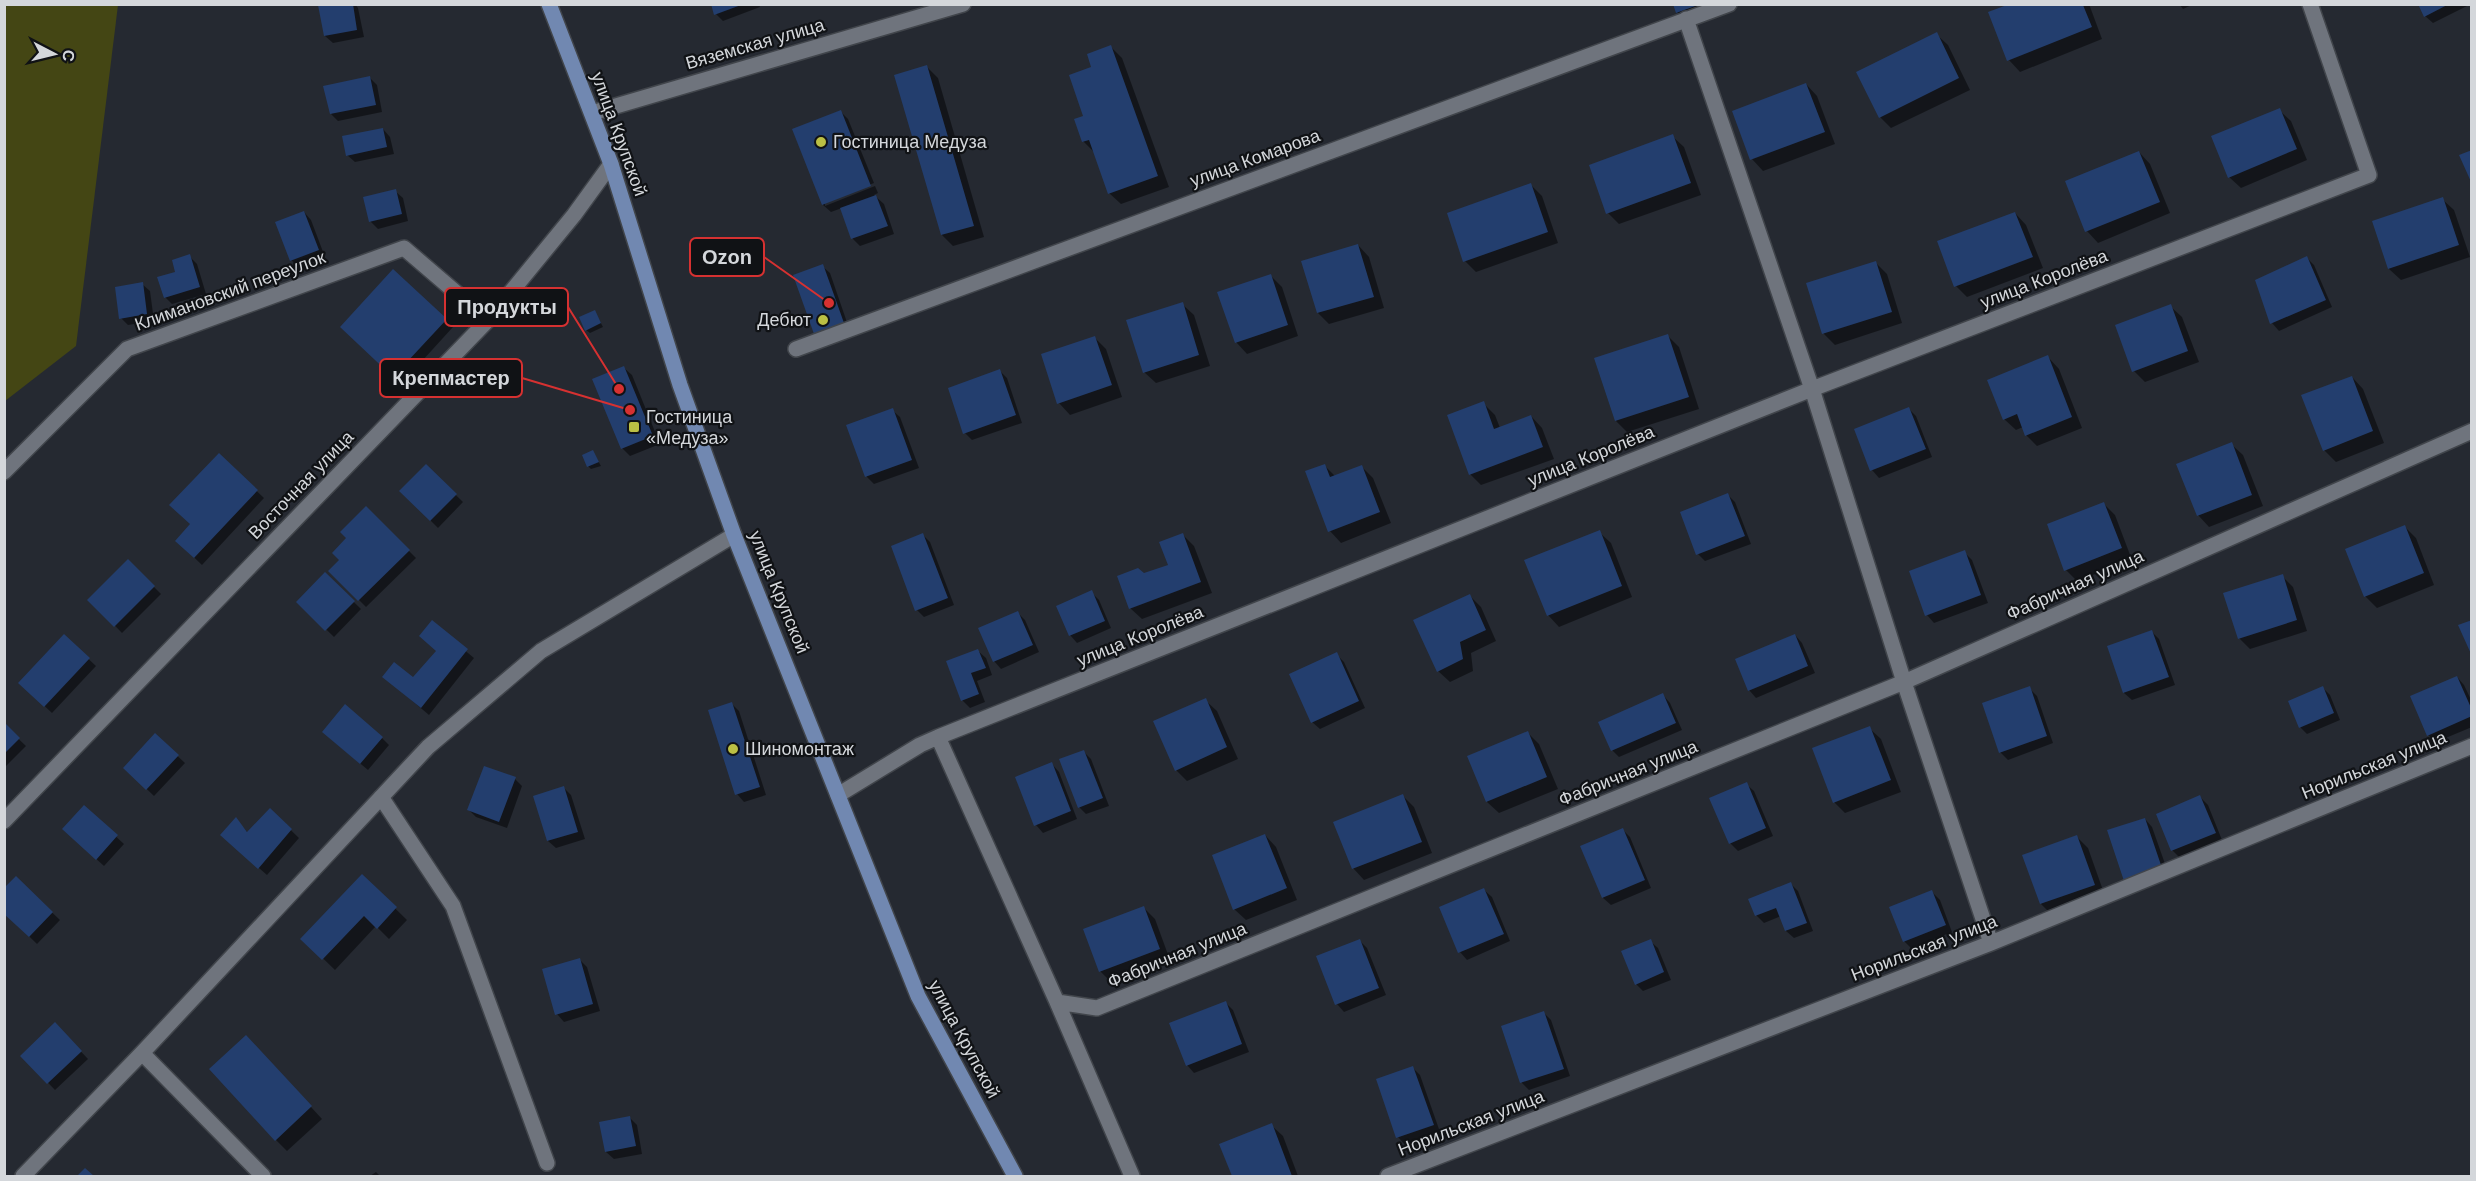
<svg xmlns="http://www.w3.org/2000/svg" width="2476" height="1181" viewBox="0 0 2476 1181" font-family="Arial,sans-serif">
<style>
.green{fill:#444614}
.shadow{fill:#0007}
.building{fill:#233e6e}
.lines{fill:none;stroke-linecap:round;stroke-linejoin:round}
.minor-casing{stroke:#41454b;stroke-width:18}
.major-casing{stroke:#41454b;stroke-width:18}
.minor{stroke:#6f747d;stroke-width:15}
.major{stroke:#7188b1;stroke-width:15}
.poi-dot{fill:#bbc044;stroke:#101215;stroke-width:2}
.labels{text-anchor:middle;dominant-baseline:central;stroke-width:4.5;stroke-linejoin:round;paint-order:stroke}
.street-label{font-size:18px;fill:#d4d7db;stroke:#101215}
.poi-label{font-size:18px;fill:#d4d7db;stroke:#101215;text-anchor:start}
.leader{fill:none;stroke:#d63131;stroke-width:2}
.callout-dot{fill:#d63131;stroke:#101215;stroke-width:2}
.callout{fill:#101215;stroke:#d63131;stroke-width:2}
.callout-label{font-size:20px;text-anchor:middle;font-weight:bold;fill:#d4d7db}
</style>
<rect width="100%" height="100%" fill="#252931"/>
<path class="green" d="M5,4L118,5L76,346L5,401Z"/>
<path class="shadow" d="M329,4H355L358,8L364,37L333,43L325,36L320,6Z
M712,4H759L760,7L723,21L716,14Z
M1674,4H1728L1688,23L1677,12Z
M2011,4H2089L2102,39L2020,72L2009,60L1990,13Z
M2179,4H2194L2183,9Z
M2420,4H2471L2433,23L2425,16Z
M1936,34L1948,45L1970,90L1891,128L1880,117Z
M1111,47L1122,58L1169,187L1121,204L1109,193L1095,153L1083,141L1093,68Z
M927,67L938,78L984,237L953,246L942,235Z
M369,77L377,85L382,112L338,121L331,114Z
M1806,84L1817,96L1835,144L1763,171L1752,159L1734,112Z
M2279,110L2291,121L2307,160L2241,188L2229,177Z
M840,111L848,119L874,183L825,203V206L875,186L878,193L874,195L884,204L894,234L860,246L853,239L842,208L831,212L823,205L793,130Z
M383,129L390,137L394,154L355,162L347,155Z
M1672,136L1684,147L1701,195L1619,224L1608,213Z
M2139,152L2150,164L2170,213L2098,243L2087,231Z
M1531,185L1542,196L1558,243L1476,272L1465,261Z
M395,191L403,198L408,221L378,229L370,221Z
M2442,199L2454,210L2470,257L2401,280L2389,269L2374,222Z
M304,212L311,220L325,257L299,267L291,260Z
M2015,213L2026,225L2043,268L1967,297L1956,286Z
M1358,245L1369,257L1384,308L1329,324L1318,313Z
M189,256L197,264L206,294L172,304L165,297L177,273Z
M2307,258L2314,265L2332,307L2279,331L2272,323Z
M1875,262L1887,274L1902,323L1835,345L1824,334L1808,284Z
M822,266L830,273L850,331L822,340L815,333Z
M393,271L453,327L402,383L349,334Z
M1271,276L1282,287L1298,336L1247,354L1236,342Z
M142,284L150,291L154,321L128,325L121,318Z
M1182,304L1194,315L1210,366L1156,383L1144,372Z
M2170,306L2182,317L2199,362L2145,382L2134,371Z
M595,312L603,327L590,333L586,330Z
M1668,336L1679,347L1699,409L1627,432L1616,421Z
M1095,338L1106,349L1122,397L1070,415L1059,403Z
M2048,357L2059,369L2082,428L2037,446L2026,435L2023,427L2016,430L2004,419Z
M624,368L632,375L660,444L630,456L622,448Z
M1000,371L1007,378L1022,423L972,440L965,433Z
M2352,377L2363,389L2384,443L2336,462L2324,450Z
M1483,403L1495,415L1500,428L1531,416L1542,428L1554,459L1481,485L1470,474Z
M1909,409L1916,416L1932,457L1879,478L1872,470Z
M892,410L900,417L919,468L874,484L867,477L848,426Z
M2231,444L2243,455L2263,506L2209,527L2198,515Z
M593,452L601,466L591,469L588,466Z
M219,455L264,498L202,565L177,541L192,524Z
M426,466L463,502L438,528L401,491Z
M1325,466L1336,477L1362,467L1373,478L1391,523L1341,543L1330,531Z
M1728,495L1735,502L1751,544L1705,561L1698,554Z
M2104,504L2115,515L2132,560L2077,581L2066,570Z
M366,508L416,558L366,607L330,571L341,560L348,538Z
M2405,527L2416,538L2434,585L2377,608L2365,596Z
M1599,532L1611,543L1632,597L1559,627L1548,615Z
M923,535L930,542L954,605L924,617L917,610Z
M1183,535L1194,546L1212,593L1142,619L1130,608L1143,575L1170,565Z
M1964,552L1972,560L1988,603L1934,623L1927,615Z
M128,561L161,594L122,633L90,600Z
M325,574L361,609L334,637L298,602Z
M2282,576L2293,587L2307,631L2250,649L2239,638Z
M1091,592L1099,600L1111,628L1077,643L1070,635Z
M1469,595L1481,607L1496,641L1471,653L1473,671L1450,682L1438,671Z
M1018,613L1025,620L1039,652L1001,669L994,661Z
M432,623L474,658L429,715L384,677L413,679L438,652Z
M2151,631L2159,639L2175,685L2132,700L2124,693L2108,647Z
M1795,635L1802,643L1815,673L1756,698L1749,690Z
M64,636L96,666L52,713L20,683Z
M978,651L986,658L992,675L977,681L985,702L970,708L962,700Z
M1336,654L1344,662L1365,708L1320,729L1312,722Z
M2457,677L2464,685L2472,702V727L2436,742L2428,735Z
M2322,687L2330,695L2340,720L2307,734L2300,727Z
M2029,688L2037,696L2053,743L2008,760L2000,752Z
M1663,695L1670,703L1682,730L1619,757L1612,750Z
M1205,700L1217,711L1238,759L1187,781L1176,770Z
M732,704L739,711L766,795L744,802L737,794L710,711Z
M4,725L26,746L4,768Z
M1869,728L1881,739L1901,792L1845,813L1834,802Z
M1528,733L1539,744L1558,789L1499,813L1487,802L1469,757Z
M155,735L185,763L154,796L125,768Z
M382,738L389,745L368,770L331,739Z
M1084,752L1091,759L1109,806L1086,814L1079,807Z
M1052,764L1059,772L1077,819L1043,833L1036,825Z
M515,779L522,786L507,828L476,817L469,810Z
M1746,784L1754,791L1773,836L1738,851L1730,843Z
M564,788L571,795L585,839L556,848L548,841Z
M1403,796L1414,807L1432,853L1364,880L1353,868Z
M2200,797L2208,805L2222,840L2180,858L2172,850Z
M84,807L124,844L104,866L71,836Z
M270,810L299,838L267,875L229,842L243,827L248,833Z
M2145,819L2152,827L2169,875L2133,887Z
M1623,830L1630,837L1651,888L1611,905L1603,898L1582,847Z
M1265,835L1276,847L1297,900L1246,920L1234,909Z
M2077,837L2088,848L2105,896L2052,915L2041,904Z
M362,876L407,920L389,939L376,926L335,970L303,939Z
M16,878L60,920L37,944L4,912Z
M1791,884L1798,891L1813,931L1794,938L1786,931L1781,916L1764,923L1756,915Z
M1484,890L1492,897L1510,941L1467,960L1460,952Z
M1932,892L1940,900L1952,932L1911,948L1904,941Z
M1144,908L1155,919L1170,960L1111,982L1100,971Z
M1359,940L1367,948L1386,995L1344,1012L1337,1004L1318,957Z
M1650,941L1658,948L1671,980L1643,991L1636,984Z
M580,960L587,967L600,1011L564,1022L557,1014Z
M1226,1003L1233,1010L1249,1052L1194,1073L1187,1065Z
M1544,1013L1551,1020L1570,1076L1529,1090L1522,1083L1503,1027Z
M55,1024L88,1059L55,1090L22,1056Z
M257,1048L322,1119L287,1151L276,1140Z
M1413,1068L1420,1075L1440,1132L1405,1145L1398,1137Z
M629,1117L637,1125L642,1154L614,1159L606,1152L601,1123Z
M1271,1125L1283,1136L1298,1176H1233L1221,1145Z
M376,1172L380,1176H370Z"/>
<path class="building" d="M353,4L357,30L324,36L318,5Z
M711,4H741V5L714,15Z
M1673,4H1698V5L1676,13Z
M2418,4H2449L2424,17Z
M2007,5H2083L2092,27L2007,61L1988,12Z
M1937,32L1959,78L1879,118L1856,72Z
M1111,45L1158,176L1108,194L1089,140L1082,142L1074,119L1083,116L1069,75L1091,67L1087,54Z
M927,65L974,226L941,235L894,75Z
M370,76L376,105L330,114L323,86Z
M1806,83L1825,132L1750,160L1732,111Z
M2280,108L2297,149L2228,178L2211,136Z
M841,110L871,186L822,205L792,129Z
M383,128L387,147L346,156L342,136Z
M1673,134L1691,183L1606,214L1589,165Z
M2472,150V184L2459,155Z
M2139,151L2160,202L2085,232L2065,181Z
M1531,183L1548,232L1463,262L1447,213Z
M396,189L402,214L369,222L363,197Z
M876,195L888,226L851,239L840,208Z
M2443,197L2459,245L2388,269L2372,221Z
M304,211L319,250L290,261L275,222Z
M2015,212L2033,257L1954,287L1937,241Z
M1358,244L1374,297L1317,313L1301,261Z
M190,254L200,287L164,298L157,277L175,272L172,260Z
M2307,256L2326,300L2270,324L2255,280Z
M1876,261L1892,312L1822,334L1806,283Z
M823,264L844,323L814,334L793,275Z
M393,269L447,319L393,377L340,327Z
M1271,274L1288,325L1235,343L1217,292Z
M143,282L147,314L119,319L115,287Z
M1183,302L1199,355L1143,373L1126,320Z
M2171,304L2188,351L2132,372L2115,325Z
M595,310L601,323L585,331L579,317Z
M1668,334L1689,397L1615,421L1594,358Z
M1095,336L1112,385L1057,404L1041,354Z
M2048,355L2072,417L2025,436L2017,414L2003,420L1987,380Z
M624,366L653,436L621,449L592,379Z
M1000,369L1016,415L963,434L948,388Z
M2352,376L2373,431L2323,451L2301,395Z
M1484,401L1494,429L1531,415L1543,447L1469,475L1447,415Z
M1909,407L1926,449L1870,471L1854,429Z
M893,408L912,460L865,477L846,425Z
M2232,442L2252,495L2197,516L2176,464Z
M593,450L599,462L587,467L582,455Z
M219,453L258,490L194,558L175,541L190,524L169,505Z
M426,464L457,494L430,521L399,491Z
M1325,464L1330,477L1362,465L1380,512L1328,532L1305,471Z
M1728,493L1745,536L1696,555L1680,512Z
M2104,502L2122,548L2064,571L2047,524Z
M366,506L410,550L358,601L328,571L339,560L332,553L346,538L340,532Z
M2405,525L2424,573L2364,597L2345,549Z
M1600,530L1622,586L1547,616L1524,560Z
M923,533L948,598L915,611L891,546Z
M1183,533L1201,582L1129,609L1117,576L1138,568L1144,573L1168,565L1159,542Z
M1965,550L1981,595L1925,616L1909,571Z
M128,559L155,586L114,627L87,600Z
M325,572L355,601L325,631L296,602Z
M2283,574L2297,620L2238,639L2223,593Z
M1092,590L1105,621L1069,636L1056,606Z
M1470,594L1486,630L1460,642L1463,659L1437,672L1413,620Z
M1018,611L1033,645L993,662L978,628Z
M432,620L468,649L421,708L382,677L394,662L413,677L436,651L419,636Z
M2472,620V656L2458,625Z
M2152,630L2169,677L2123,693L2107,646Z
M64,634L90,658L44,707L18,683Z
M1795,634L1808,666L1748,691L1735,659Z
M978,649L986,668L971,673L979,694L961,701L946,661Z
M1337,652L1359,701L1311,723L1289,674Z
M2457,676L2472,710V716L2427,736L2410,696Z
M2030,686L2047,736L1999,753L1982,703Z
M2323,686L2334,713L2299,728L2288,701Z
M1663,693L1676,723L1611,751L1598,722Z
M1206,698L1227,747L1175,771L1153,721Z
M732,702L760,787L735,795L708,710Z
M345,704L383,737L360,764L322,732Z
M4,722L20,738L4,754Z
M1870,726L1891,780L1833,803L1812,748Z
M1528,731L1547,777L1486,802L1467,756Z
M155,733L179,755L146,790L123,768Z
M1084,750L1103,798L1078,808L1059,759Z
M1052,762L1071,811L1034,826L1015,777Z
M484,766L516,777L499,822L467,810Z
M1747,782L1766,828L1729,844L1709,798Z
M564,786L578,832L547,841L533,796Z
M1403,794L1422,842L1352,869L1333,822Z
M2200,795L2216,833L2171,851L2156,814Z
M84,805L118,835L96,860L62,829Z
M270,808L292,829L258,869L220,835L236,817L247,832Z
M2145,818L2162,868L2124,881L2107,830Z
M1623,828L1645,880L1602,898L1580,846Z
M1265,834L1287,888L1233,910L1212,855Z
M2077,835L2095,885L2040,904L2022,855Z
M362,874L397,907L377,929L364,916L322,960L300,939Z
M16,876L53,912L29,937L4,914V888Z
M1791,882L1807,923L1785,931L1776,908L1755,916L1748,899Z
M1484,888L1504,934L1458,953L1439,907Z
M1932,890L1946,925L1903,942L1889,907Z
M1144,906L1160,949L1099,972L1083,929Z
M1360,939L1379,988L1335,1005L1316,956Z
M1651,939L1664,972L1635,985L1621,951Z
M580,958L593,1004L555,1015L542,969Z
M1226,1001L1242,1044L1186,1066L1169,1023Z
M1544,1011L1564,1069L1520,1083L1501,1026Z
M55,1022L82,1051L47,1084L20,1056Z
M246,1035L312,1106L275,1141L209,1069Z
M1413,1066L1434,1125L1396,1138L1376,1079Z
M630,1116L636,1146L605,1152L599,1122Z
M1272,1123L1292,1176H1232L1219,1144Z
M85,1168L94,1176H77Z"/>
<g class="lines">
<g class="minor-casing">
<path id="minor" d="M1686,19L1812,389L1904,682L1991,943
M592,113L963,4
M796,349L1729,4
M4,472L127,349L404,248L488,320
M938,737L1057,1002L1097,1008L1904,682L2472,431
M838,795L920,745L938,737L1812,389L2369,175L2310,4
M381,797L453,906L547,1163
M4,821L488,320L574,215L611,164
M1057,1002L1132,1176
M142,1053L263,1176
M23,1176L142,1053L428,747L541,651L734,535
M1388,1176L1991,943L2472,746"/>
</g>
<g class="major-casing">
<path id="major" d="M549,4L611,164L680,385L734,535L918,996L1015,1176"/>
</g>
<use href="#minor" class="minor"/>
<use href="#major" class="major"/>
</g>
<g class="poi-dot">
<circle cx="821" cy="142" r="6"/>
<circle cx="823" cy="320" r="6"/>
<rect x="628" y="421" width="12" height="12" rx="3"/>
<circle cx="733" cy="749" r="6"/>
</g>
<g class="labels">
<g class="street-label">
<text transform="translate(755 44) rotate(-16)">Вяземская улица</text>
<text transform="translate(619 134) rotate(70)">улица Крупской</text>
<text transform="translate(1255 158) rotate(-20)">улица Комарова</text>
<text transform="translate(2044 279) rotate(-21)">улица Королёва</text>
<text transform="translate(230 291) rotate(-20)">Климановский переулок</text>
<text transform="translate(1591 456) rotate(-22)">улица Королёва</text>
<text transform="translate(301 485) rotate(-46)">Восточная улица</text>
<text transform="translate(2075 585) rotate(-24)">Фабричная улица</text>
<text transform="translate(779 592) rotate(68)">улица Крупской</text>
<text transform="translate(1140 636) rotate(-22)">улица Королёва</text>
<text transform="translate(2374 765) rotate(-22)">Норильская улица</text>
<text transform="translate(1628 773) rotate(-22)">Фабричная улица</text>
<text transform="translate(1924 948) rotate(-21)">Норильская улица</text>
<text transform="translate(1177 955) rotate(-22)">Фабричная улица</text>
<text transform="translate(964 1039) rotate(62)">улица Крупской</text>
<text transform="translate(1471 1123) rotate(-21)">Норильская улица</text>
</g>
<g class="poi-label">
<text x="833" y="142">Гостиница Медуза</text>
<text x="811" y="320" text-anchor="end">Дебют</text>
<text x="646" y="417">Гостиница<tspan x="646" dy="21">«Медуза»</tspan></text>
<text x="745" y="749">Шиномонтаж</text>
</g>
</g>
<path class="leader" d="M829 303L764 257M619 389L568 307M630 410L522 378"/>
<g class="callout-dot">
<circle cx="829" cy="303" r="6"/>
<circle cx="619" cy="389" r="6"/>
<circle cx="630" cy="410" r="6"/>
</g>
<g class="callout">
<rect x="690" y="238" width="74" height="38" rx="6"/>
<rect x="445" y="288" width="123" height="38" rx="6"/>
<rect x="380" y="359" width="142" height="38" rx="6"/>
</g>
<g class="callout-label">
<text x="727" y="264">Ozon</text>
<text x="507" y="314">Продукты</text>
<text x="451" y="385">Крепмастер</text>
</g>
<rect width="2476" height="1181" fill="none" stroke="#d4d7db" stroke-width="12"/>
<g transform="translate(54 54) rotate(97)" stroke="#101215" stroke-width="4.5" paint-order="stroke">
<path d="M0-4.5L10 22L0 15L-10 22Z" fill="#d4d7db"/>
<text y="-9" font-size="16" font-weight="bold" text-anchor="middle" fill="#d4d7db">С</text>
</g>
</svg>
